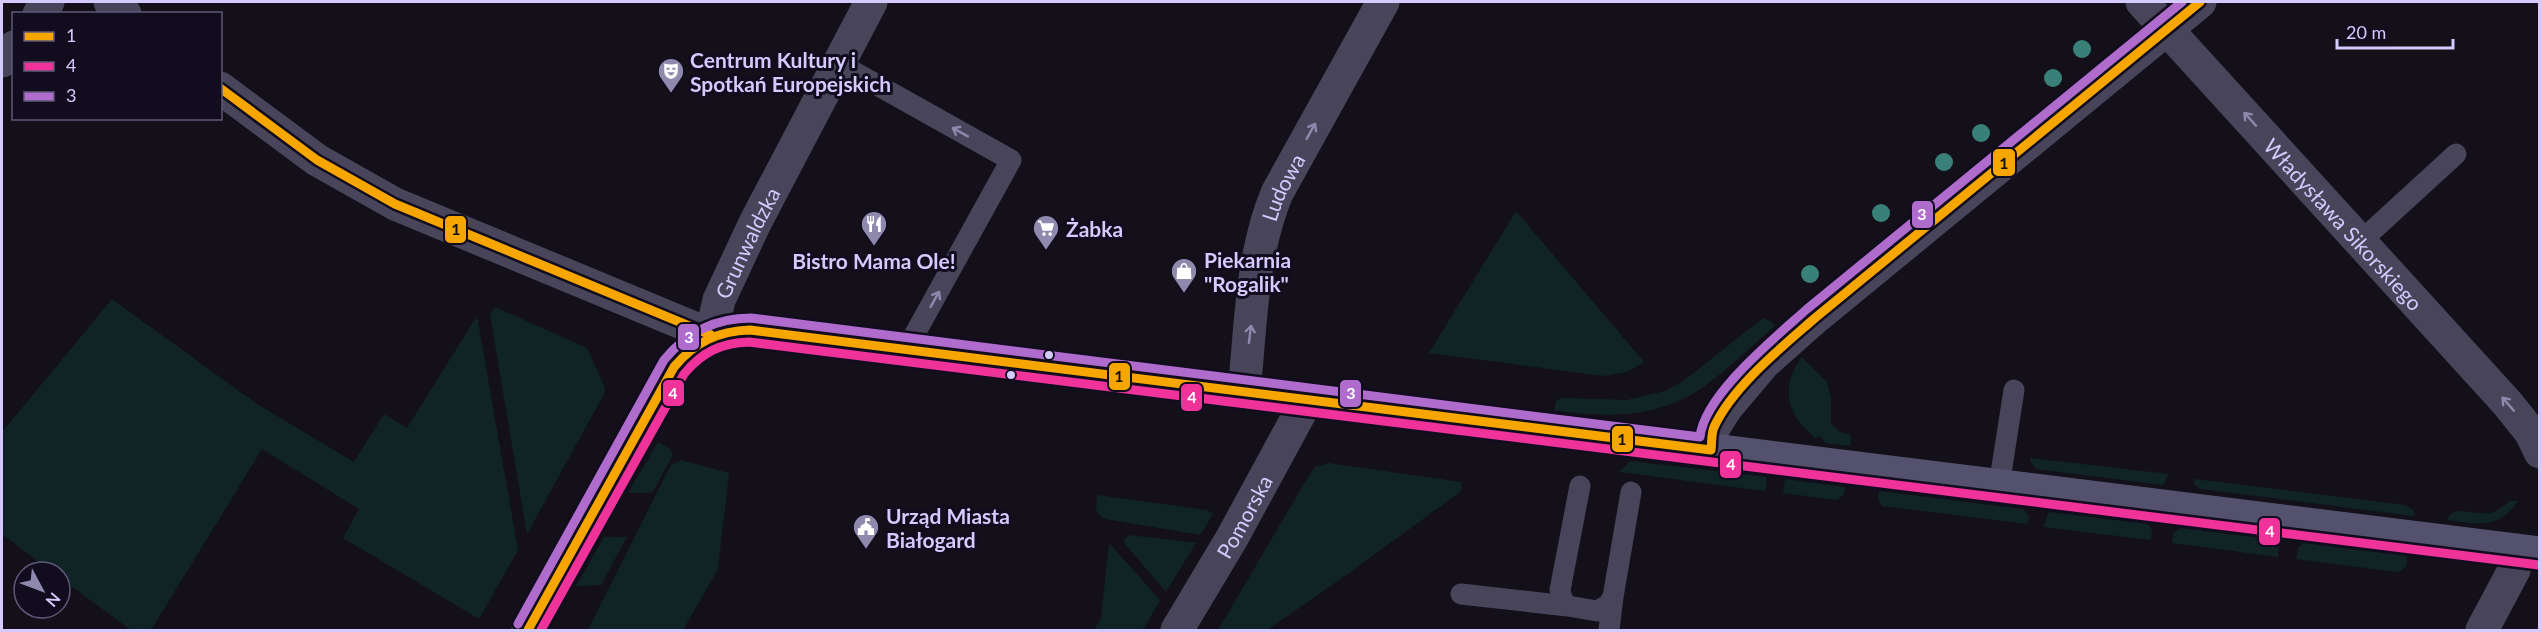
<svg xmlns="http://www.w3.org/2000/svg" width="2541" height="632" viewBox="0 0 2541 632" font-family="Lato,sans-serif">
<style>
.green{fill:#102426}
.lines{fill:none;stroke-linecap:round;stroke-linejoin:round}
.lane{stroke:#48455b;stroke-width:21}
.street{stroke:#48455b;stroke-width:33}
.secondary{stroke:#54516e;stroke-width:33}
.bus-1-casing{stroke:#110c1e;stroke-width:14}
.bus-2-casing{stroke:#110c1e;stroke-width:14}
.bus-3-casing{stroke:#110c1e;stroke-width:14}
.bus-1{stroke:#f7a600;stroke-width:9}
.bus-2{stroke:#ef339a;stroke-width:9}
.bus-3{stroke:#b06ccc;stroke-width:9}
.tree{fill:#398178}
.oneway{stroke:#8e88ac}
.bus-dot{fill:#d4cafe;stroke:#110c1e;stroke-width:2}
.labels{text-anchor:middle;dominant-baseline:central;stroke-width:6;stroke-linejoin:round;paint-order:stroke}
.poi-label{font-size:21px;font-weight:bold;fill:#d4cafe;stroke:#110c1e;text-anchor:start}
.street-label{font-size:21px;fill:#d4cafe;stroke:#110c1e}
.line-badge{stroke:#110c1e;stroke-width:2}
.badge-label{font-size:16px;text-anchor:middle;font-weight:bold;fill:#fff}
.pale-badge-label{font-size:16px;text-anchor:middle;font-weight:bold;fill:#111}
</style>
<rect width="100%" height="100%" fill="#13101a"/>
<path class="green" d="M1516,211L1644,362L1627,372L1603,376L1429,353Z
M112,299L257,404L354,462L384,414L407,428L477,316L518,550L479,619L343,538L359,509L262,449L151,630H131L60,578V572H52L2,534V432Z
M495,307L587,348L605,388L604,394L527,534L490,315Z
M1763,318L1770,321L1775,326C1751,346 1715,382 1689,396C1646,419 1600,417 1554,410L1556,401L1561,398L1627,400L1665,391L1682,382Z
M1802,357L1827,382L1831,398V424L1840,432L1849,434L1851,437L1850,446L1825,443L1821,436L1815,438C1787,414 1779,389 1802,357Z
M658,442L670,449L673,455L652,493H628Z
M2030,458L2169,474L2163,485L2037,469L2031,463Z
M681,460L729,473L718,569L683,630H588L671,465Z
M1630,461L1767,477L1765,491L1619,472Z
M1328,463L1461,482L1462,487L1460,492L1345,576L1267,630H1218L1311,472L1315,467Z
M1785,479L1845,487L1844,494L1837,500L1783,493Z
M2194,479L2406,505L2414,511V516L2200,489L2194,484Z
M1879,491L2023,509L2029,517L2027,524L1882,506L1878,498Z
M1097,495L1207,510L1213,514L1200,535L1105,519L1096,511Z
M2510,501H2518C2499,530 2476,524 2447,520C2454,503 2474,516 2490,513C2498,511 2504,506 2510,501Z
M2049,512L2148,524L2152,530L2151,540L2043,527Z
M2181,528L2277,540L2279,545L2278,557L2172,543L2173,533Z
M1129,535L1196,543L1166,592L1125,544L1123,541Z
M604,537H627L601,585L576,586Z
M1109,543L1160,600L1143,630H1094L1101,618Z
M2303,543L2407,556L2406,566L2398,572L2296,559L2298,548Z"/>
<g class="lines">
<path class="lane" d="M838,63L1011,160L906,350
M2361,241L2456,154
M1580,486L1560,590L1562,599L1568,606L1597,611L1608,605L1613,597L1631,492
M1999,486L2014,390
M1461,594L1568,606
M1609,630L1613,597"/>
<g class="street">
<path d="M110,2L125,14"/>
<path id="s1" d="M2142,2L2508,404L2531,433L2540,452"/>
<path d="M39,14L48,2"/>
<path d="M2,61L14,47"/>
<path id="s2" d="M220,88L317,160L395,204L711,335L719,300L755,223L871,2"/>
<path id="s3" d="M1244,392C1251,325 1251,256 1277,193L1383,2"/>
<path d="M1711,450L1713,429L1726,408L1764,363L1815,318L2200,2"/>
<path id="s4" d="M1177,630L1232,538L1307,400"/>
<path d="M2482,630L2514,570L2517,550"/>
</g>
<path class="secondary" d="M528,630L674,367C694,340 717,330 750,330L2540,553"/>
<g class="bus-1-casing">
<path id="bus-1" d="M220,88L317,160L395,204L711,335
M528,630L674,367C695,342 718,331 750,330L1711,450C1712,443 1711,434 1714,427C1733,386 1782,347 1815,318L2200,2"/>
</g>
<g class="bus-2-casing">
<path id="bus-2" d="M541,630L684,374C702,352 721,343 749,342L2539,565"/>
</g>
<g class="bus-3-casing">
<path id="bus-3" d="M518,624L664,360C687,332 715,318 751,318L1700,437C1704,395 1777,336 1807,309L2182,2"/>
</g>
<use href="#bus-1" class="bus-1"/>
<use href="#bus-2" class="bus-2"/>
<use href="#bus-3" class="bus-3"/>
</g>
<g class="tree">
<circle cx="2082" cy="49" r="9"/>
<circle cx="2053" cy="78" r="9"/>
<circle cx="1981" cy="133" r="9"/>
<circle cx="1944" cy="162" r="9"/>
<circle cx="1881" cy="213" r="9"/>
<circle cx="1810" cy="274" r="9"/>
</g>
<defs><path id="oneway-shaft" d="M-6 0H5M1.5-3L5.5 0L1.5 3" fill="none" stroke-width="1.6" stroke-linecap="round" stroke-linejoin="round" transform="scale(1.5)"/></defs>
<g class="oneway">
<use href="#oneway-shaft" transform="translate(2250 119) rotate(-132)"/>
<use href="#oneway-shaft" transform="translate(1311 131) rotate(-61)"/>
<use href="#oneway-shaft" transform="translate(960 132) rotate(-151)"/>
<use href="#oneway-shaft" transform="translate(935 299) rotate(-61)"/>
<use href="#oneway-shaft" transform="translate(1250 334) rotate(-83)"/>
<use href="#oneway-shaft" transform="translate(2508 404) rotate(-131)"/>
</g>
<defs>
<g id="theatre-pin" transform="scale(1.35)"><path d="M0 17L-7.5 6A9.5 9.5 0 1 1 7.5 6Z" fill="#9089ae" stroke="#110c1e"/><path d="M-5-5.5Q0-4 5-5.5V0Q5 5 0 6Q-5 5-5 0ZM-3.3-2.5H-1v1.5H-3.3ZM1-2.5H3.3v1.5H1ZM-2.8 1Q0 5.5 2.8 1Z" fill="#fff"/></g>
<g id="restaurant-pin" transform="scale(1.35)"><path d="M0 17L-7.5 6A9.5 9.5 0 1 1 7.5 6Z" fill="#9089ae" stroke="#110c1e"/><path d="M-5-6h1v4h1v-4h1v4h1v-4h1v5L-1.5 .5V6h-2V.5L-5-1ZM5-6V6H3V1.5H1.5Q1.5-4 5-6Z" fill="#fff"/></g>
<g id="supermarket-pin" transform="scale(1.35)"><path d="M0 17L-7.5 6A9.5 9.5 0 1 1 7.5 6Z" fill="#9089ae" stroke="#110c1e"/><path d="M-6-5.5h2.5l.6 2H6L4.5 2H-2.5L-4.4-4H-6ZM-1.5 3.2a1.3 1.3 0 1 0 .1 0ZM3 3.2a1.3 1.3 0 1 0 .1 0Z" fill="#fff"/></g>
<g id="shop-pin" transform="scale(1.35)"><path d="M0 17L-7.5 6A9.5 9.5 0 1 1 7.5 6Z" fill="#9089ae" stroke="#110c1e"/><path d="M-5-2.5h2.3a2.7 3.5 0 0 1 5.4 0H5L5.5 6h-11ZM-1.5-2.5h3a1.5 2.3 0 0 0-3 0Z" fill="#fff"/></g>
<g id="civic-pin" transform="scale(1.35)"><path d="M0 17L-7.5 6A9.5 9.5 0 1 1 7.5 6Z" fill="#9089ae" stroke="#110c1e"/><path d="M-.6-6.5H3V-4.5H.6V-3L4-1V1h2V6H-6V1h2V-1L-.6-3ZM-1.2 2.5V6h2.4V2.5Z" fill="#fff"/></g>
</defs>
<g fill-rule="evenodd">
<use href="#theatre-pin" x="671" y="71"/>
<use href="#restaurant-pin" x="874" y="224"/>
<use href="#supermarket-pin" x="1046" y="228"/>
<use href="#shop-pin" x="1184" y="271"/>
<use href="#civic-pin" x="866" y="527"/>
</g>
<g class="bus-dot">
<circle cx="1049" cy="355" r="5"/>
<circle cx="1011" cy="375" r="5"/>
</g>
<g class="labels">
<g class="poi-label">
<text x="690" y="59">Centrum Kultury i<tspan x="690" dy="24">Spotkań Europejskich</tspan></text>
<text x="1066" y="228">Żabka</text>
<text x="1204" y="259">Piekarnia<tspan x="1204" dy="24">"Rogalik"</tspan></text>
<text x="874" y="260" text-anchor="middle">Bistro Mama Ole!</text>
<text x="886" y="515">Urząd Miasta<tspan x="886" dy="24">Białogard</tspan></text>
</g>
<g class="street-label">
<text stroke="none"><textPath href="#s3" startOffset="210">Ludowa</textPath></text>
<text stroke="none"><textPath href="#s1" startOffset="300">Władysława Sikorskiego</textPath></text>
<text stroke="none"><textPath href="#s2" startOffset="652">Grunwaldzka</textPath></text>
<text stroke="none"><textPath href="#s4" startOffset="132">Pomorska</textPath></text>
</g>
</g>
<g class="line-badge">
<rect x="1992" y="148" width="24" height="29" rx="6" fill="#f7a600"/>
<rect x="1911" y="200" width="23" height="29" rx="6" fill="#b06ccc"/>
<rect x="444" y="215" width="23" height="29" rx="6" fill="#f7a600"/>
<rect x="677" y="323" width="23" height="28" rx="6" fill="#b06ccc"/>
<rect x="1108" y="362" width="23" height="29" rx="6" fill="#f7a600"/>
<rect x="662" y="379" width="23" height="28" rx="6" fill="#ef339a"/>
<rect x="1339" y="379" width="23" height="29" rx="6" fill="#b06ccc"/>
<rect x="1180" y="383" width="23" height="29" rx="6" fill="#ef339a"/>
<rect x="1611" y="425" width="23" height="28" rx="6" fill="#f7a600"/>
<rect x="1719" y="450" width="23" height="29" rx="6" fill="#ef339a"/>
<rect x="2258" y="517" width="23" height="29" rx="6" fill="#ef339a"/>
</g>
<g class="badge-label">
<text x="1922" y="220">3</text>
<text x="689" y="343">3</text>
<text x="673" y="399">4</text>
<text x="1351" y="399">3</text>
<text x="1192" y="403">4</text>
<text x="1731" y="470">4</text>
<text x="2270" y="537">4</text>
</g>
<g class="pale-badge-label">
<text x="2004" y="169">1</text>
<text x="456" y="235">1</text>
<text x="1119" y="382">1</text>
<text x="1622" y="445">1</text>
</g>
<rect width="2541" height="632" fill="none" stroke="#d4cafe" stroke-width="6"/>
<rect x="12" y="12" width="210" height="108" fill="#110c1e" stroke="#5f5878" stroke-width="1.5"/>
<rect x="24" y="32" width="30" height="9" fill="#f7a600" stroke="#5f5878" stroke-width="1.5"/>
<text x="66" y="42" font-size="18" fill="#d4cafe">1</text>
<rect x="24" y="62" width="30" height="9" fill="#ef339a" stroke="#5f5878" stroke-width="1.5"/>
<text x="66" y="72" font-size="18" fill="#d4cafe">4</text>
<rect x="24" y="92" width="30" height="9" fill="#b06ccc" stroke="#5f5878" stroke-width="1.5"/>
<text x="66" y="102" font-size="18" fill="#d4cafe">3</text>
<g transform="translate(42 590) rotate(131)"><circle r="28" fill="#110c1e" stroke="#5f5878" stroke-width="1.5"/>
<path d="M0-4.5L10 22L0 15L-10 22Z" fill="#9089ae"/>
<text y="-9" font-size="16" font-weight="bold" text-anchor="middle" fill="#d4cafe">N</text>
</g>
<path d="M2337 39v9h116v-9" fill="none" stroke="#d4cafe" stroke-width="3"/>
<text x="2346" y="39" font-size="18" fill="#d4cafe" stroke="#110c1e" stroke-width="4.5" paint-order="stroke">20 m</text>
</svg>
